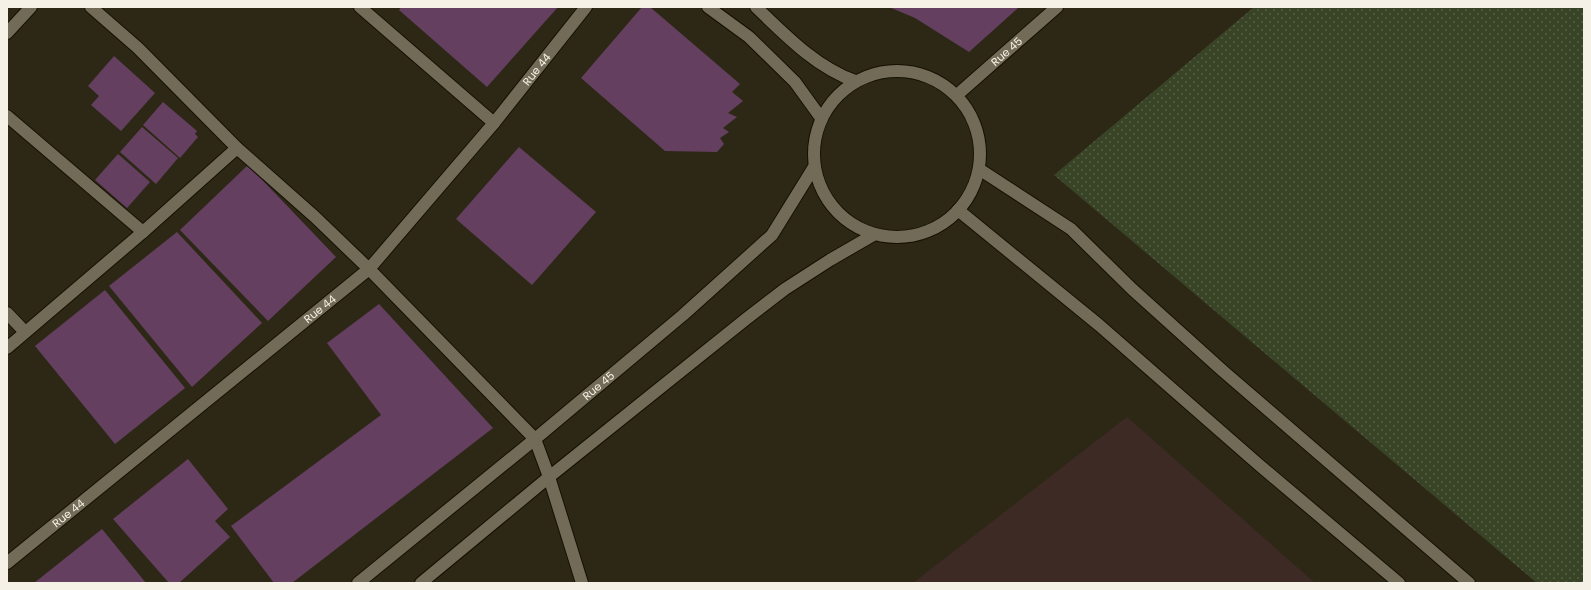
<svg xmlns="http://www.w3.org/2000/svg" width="1591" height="590" viewBox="0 0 1591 590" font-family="Poppins,sans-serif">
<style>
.education{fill:#3d2a24}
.grass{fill:url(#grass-dots)}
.building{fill:#643f60}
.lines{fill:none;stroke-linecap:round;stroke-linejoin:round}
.minor-casing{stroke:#151002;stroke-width:14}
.minor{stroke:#716b57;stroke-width:12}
.labels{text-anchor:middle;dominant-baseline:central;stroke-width:3.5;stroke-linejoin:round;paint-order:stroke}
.street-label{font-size:11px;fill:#f5f1e6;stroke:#2d2816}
</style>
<defs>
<pattern id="grass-dots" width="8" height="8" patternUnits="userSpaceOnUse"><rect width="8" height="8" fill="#394426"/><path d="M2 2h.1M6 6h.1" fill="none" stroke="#565f46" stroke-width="1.8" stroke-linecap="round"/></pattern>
</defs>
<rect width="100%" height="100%" fill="#2d2816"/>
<path class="education" d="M1127,417L1315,583H913Z"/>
<path class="grass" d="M1254,7H1584V583H1537L1054,175Z"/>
<path class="building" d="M401,7H558L487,87L399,10Z
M642,7H650L740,84L732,92L743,101L728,113L737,117L723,128L729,132L720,138L724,144L717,152L665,151L581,78Z
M889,7H1019L969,52L915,18Z
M114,56L155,93L121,131L91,105L99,96L88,86Z
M163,102L197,131L195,134L198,137L180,158L143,125Z
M142,127L178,158L156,184L120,152Z
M519,147L596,212L532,285L456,219Z
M118,154L150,182L127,208L95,180Z
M248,165L336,257L268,321L180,230Z
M177,232L262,323L192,387L109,286Z
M105,290L185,388L115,444L35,346Z
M379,304L493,428L292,583H274L231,526L381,415L327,343Z
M188,459L228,509L215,521L230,537L179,583H169L113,519Z
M102,529L146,583H34Z"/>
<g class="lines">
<g class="minor-casing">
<g id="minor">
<path d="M91,7L138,48L237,148L315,217L369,269L535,439L549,477L582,583"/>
<path d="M360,7L494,123"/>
<path d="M708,7L749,37L795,82L821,118"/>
<path d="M756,7C786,36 816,67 855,81"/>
<path d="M7,33L31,7"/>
<circle cx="897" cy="154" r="83"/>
<path id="s1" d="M957,95L1057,7"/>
<path d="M7,116L143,232"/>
<path d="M979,169L1071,229L1132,289L1223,371L1469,583"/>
<path d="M958,210L1099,325L1258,464L1399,583"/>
<path d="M7,313L25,332"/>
<path d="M7,348L143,232L237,148"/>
<path id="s2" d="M7,563L369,269L494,123L586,7"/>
<path id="s3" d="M358,583L535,439L683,315L772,235L814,167"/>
<path d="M421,583L549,477L746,319L785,289L830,260L875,234"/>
</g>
</g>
<use href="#minor" class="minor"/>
</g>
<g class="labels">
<g class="street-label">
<text stroke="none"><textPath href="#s1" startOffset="66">Rue 45</textPath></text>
<text stroke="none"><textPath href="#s2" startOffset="727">Rue 44</textPath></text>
<text stroke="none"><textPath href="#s2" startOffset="403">Rue 44</textPath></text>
<text stroke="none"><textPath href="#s3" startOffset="311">Rue 45</textPath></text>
<text stroke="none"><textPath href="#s2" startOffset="79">Rue 44</textPath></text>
</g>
</g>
<rect width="1591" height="590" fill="none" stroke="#f5f1e6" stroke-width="16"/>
</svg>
